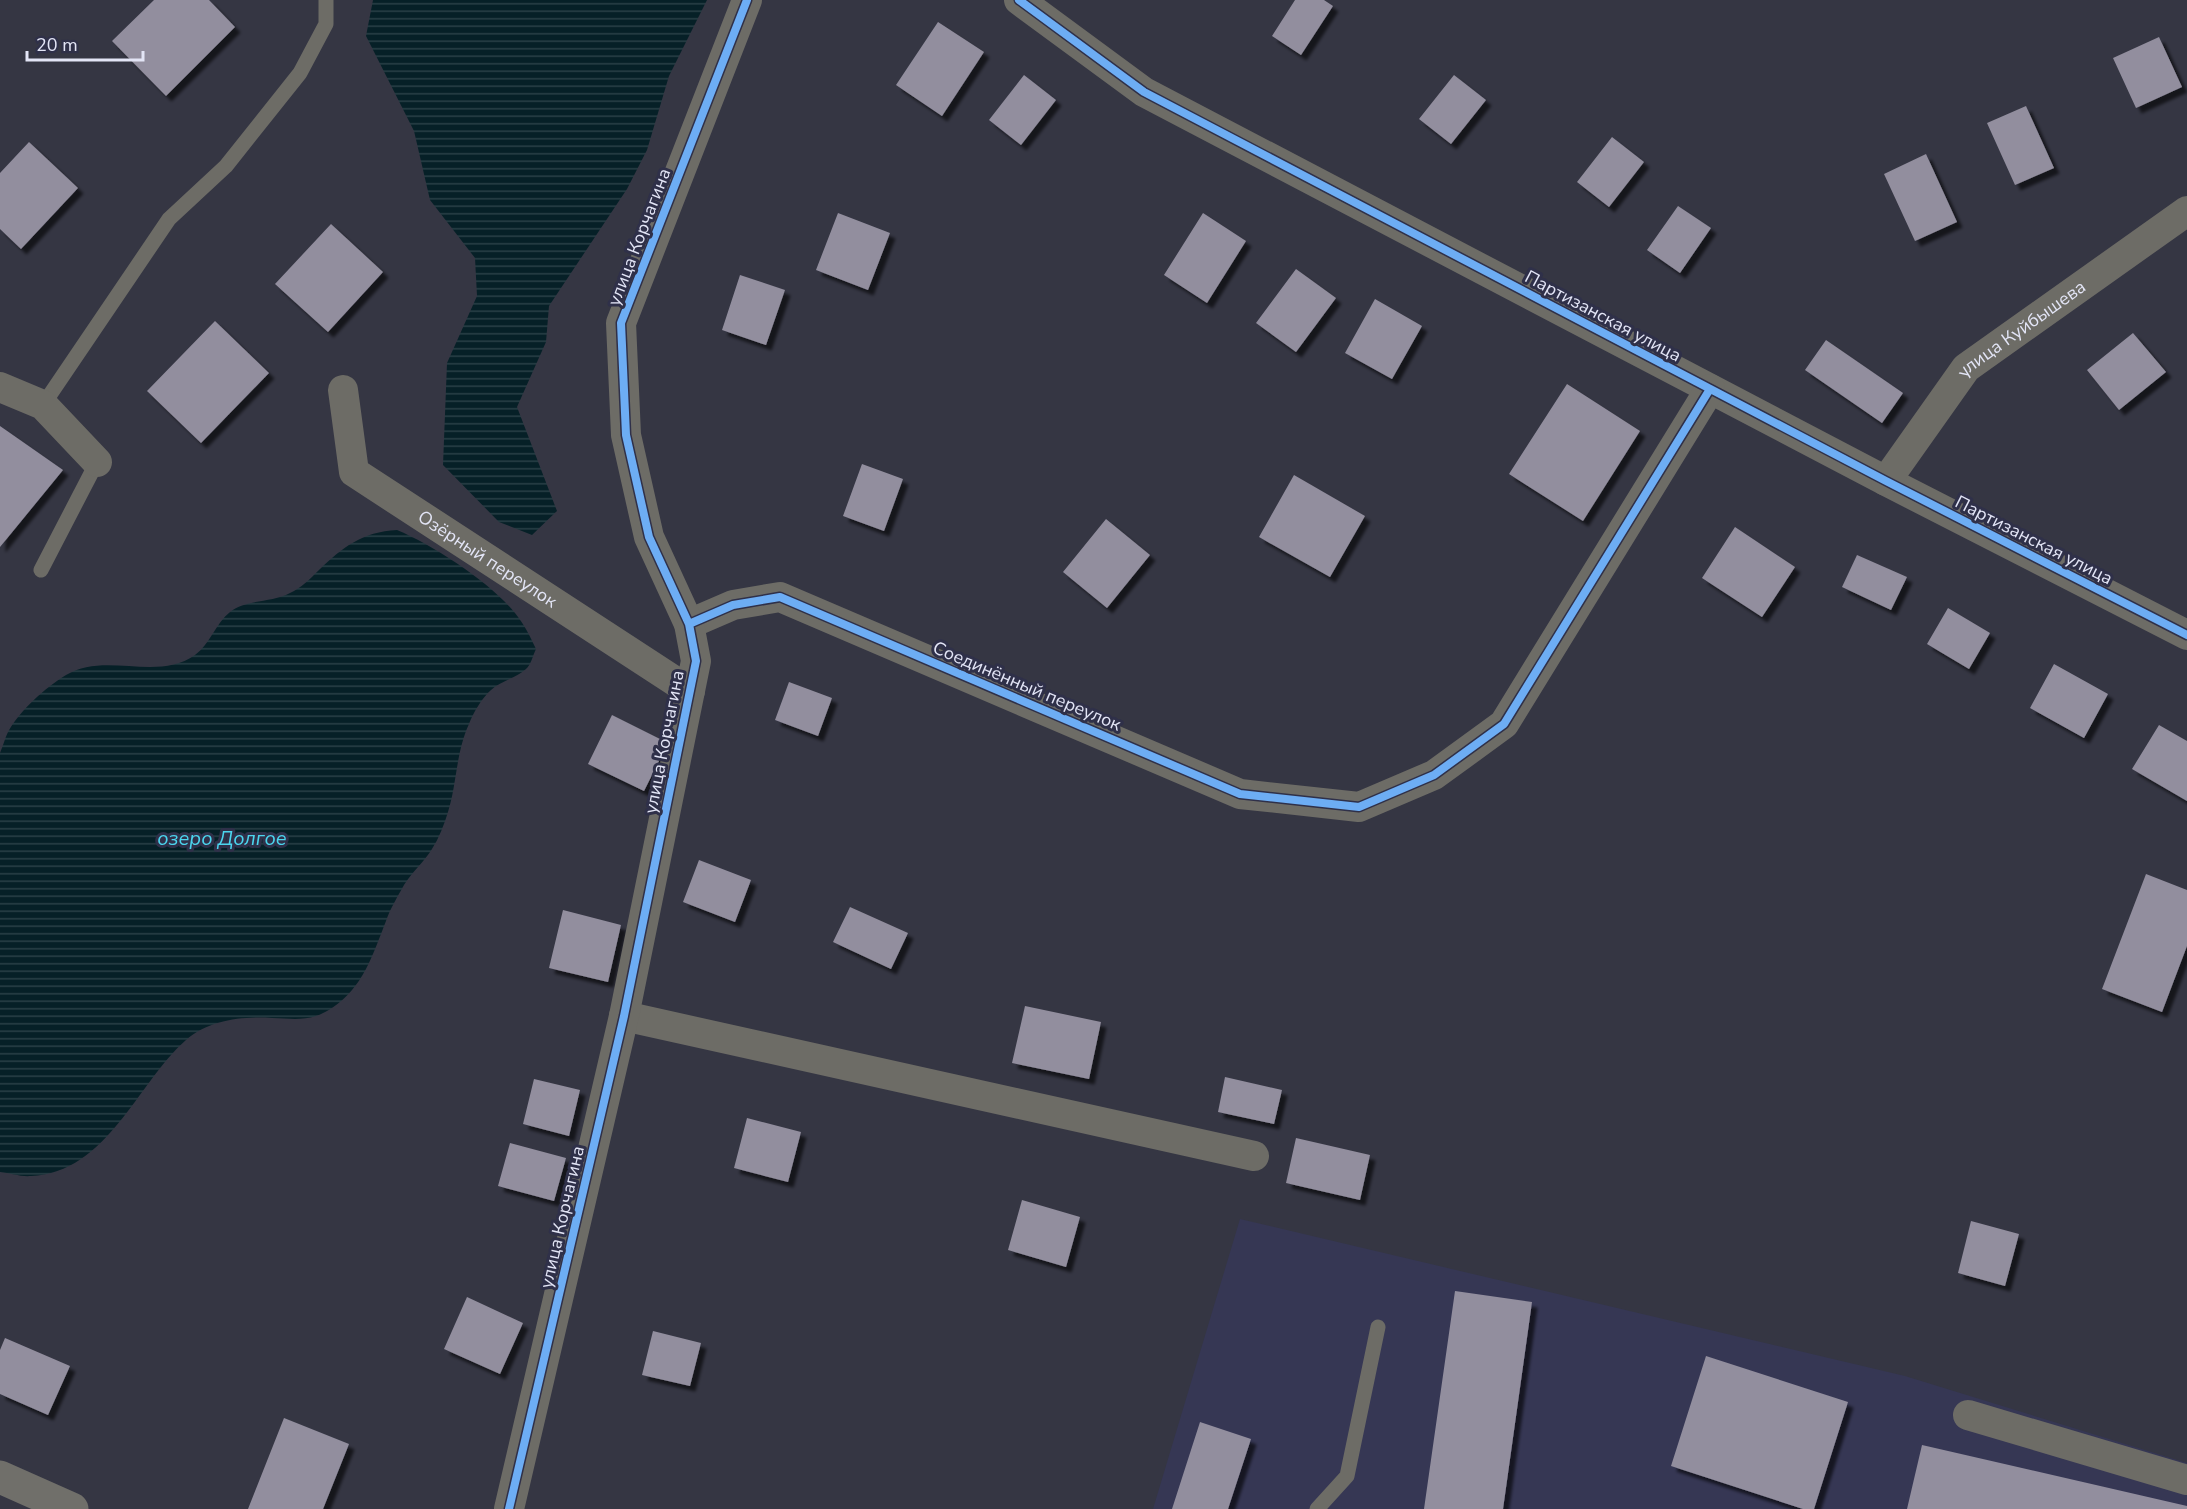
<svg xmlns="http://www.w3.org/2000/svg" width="2187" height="1509" viewBox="0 0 2187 1509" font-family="'Nunito Sans',sans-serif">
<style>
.built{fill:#363754}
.water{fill:url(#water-rules)}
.building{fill:#928e9e;filter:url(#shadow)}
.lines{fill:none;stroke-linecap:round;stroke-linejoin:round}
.lane{stroke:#6d6c66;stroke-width:15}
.street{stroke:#6d6c66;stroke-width:30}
.secondary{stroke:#706f6a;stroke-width:33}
.cycleway-casing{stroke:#2f3049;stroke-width:11}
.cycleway{stroke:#6dadf4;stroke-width:8}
.labels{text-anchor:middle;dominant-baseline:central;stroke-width:6;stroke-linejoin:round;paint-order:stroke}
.street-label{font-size:18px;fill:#e3e5f6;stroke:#2f3049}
.water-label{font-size:20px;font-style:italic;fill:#4bd5ee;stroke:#2f3049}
</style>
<defs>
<pattern id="water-rules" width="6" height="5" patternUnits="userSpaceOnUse" patternTransform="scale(1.5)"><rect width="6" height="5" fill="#062027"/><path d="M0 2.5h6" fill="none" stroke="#2a4047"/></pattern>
<filter id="shadow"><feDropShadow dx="5.5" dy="5.5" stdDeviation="1.5" flood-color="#0009"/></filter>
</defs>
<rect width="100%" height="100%" fill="#353643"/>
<path class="built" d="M1240,1219L1905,1376L2187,1463V1509H1153Z"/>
<path class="water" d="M373,0H707L669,76L647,150L627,189L549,306L546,342L517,407L557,511L532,535L499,522L443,465L447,363L477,296L475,258L430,200L414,131L366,36Z
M397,530C433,545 490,582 515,613C524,624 530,636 536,649C533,655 531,665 526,669C516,678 501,681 491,690C482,698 473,713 469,724C456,752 457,783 448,812C444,825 439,838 432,849C424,862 412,872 404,885C398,896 390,909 386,921C373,954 363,988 332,1008C311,1022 296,1019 272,1018C242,1016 209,1020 186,1040C137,1083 107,1173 31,1176C21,1177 10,1173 0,1172V753C3,746 5,738 8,732C20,710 45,688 66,675C105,651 157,682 195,655C210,644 216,623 230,612C246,599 272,603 290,593C301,588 310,579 319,570C343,547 362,532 397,530Z"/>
<path class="building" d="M154,0H209L235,27L166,96L112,41Z
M1295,0H1324L1333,6L1301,55L1272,36Z
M938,22L984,52L942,116L896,85Z
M2159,37L2182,87L2136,108L2113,58Z
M1024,75L1056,100L1021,145L989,120Z
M1454,75L1486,100L1451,144L1419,119Z
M2026,106L2054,168L2015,185L1987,123Z
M1612,137L1644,162L1609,207L1577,182Z
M29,142L78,188L21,249L0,229V173Z
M1926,154L1957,222L1915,241L1884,174Z
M1678,206L1711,228L1680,273L1647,250Z
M838,213L890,233L868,290L816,270Z
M1203,213L1246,241L1207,303L1164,275Z
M331,224L383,272L328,332L275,284Z
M1296,269L1336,298L1296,352L1256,323Z
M740,275L785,290L766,345L722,330Z
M1375,299L1422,326L1392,379L1345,353Z
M215,321L269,373L201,443L147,391Z
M2133,333L2166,372L2119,410L2087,370Z
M1826,340L1903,393L1882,423L1805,370Z
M1567,384L1640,431L1583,521L1509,474Z
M0,426L63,470L0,547Z
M862,464L903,479L884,531L843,516Z
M1294,475L1365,516L1330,577L1259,537Z
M1106,519L1150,555L1107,608L1063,572Z
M1735,527L1795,567L1762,617L1702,578Z
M1857,555L1907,577L1891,610L1842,587Z
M1948,608L1990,633L1969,669L1927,644Z
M2054,664L2108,694L2084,738L2030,708Z
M789,682L832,698L818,736L775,720Z
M612,715L668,743L644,791L588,764Z
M2159,725L2187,741V801L2132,769Z
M699,860L751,880L735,922L683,902Z
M2146,874L2187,890V946L2162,1012L2102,989Z
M850,907L908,933L891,969L833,942Z
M563,910L621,925L608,982L549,968Z
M1025,1006L1101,1022L1089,1079L1012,1063Z
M1225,1077L1282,1090L1274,1124L1218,1112Z
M534,1079L580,1090L569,1136L523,1124Z
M747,1118L801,1132L788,1182L734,1168Z
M1296,1138L1370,1155L1360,1200L1286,1183Z
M510,1143L566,1158L554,1201L498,1186Z
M1022,1200L1080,1217L1066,1267L1008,1250Z
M1971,1221L2019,1234L2005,1286L1958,1273Z
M1455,1291L1532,1302L1503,1509H1424Z
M467,1297L523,1323L500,1374L444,1349Z
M653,1331L701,1343L690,1386L642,1375Z
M5,1338L70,1366L48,1415L0,1394V1350Z
M1706,1356L1848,1402L1814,1509H1803L1671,1466Z
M284,1418L349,1444L323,1509H248Z
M1200,1422L1251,1439L1228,1509H1172Z
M1922,1445L2187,1506V1509H1907Z"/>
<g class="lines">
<path class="lane" d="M43,405L169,219L226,166L300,73L326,24V0
M41,570L97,462
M1317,1509L1347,1476L1378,1327"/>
<g class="street">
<path d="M1019,0L1144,92L1886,481L2187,635"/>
<path d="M0,387L43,405L97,462"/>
<path id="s1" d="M343,390L354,472L690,691"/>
<path id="s2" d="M1886,481L1966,368L2187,211"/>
<path d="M689,624L733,605L780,597L1240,794L1359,807L1434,775L1504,724L1710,389"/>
<path d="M624,1016L1254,1156"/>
<path d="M1968,1415L2187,1480"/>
<path d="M509,1509L624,1016L696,661L689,624L649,537L626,435L621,323L747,0"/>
</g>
<path class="secondary" d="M0,1477L72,1509"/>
<g class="cycleway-casing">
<path id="cycleway" d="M1019,0L1144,92L1886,481L2187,635
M689,624L733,605L780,597L1240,794L1359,807L1434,775L1504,724L1710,389
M509,1509L624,1016L696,661L689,624L649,537L626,435L621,323L747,0"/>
</g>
<use href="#cycleway" class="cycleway"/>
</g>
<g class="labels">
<g class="street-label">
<text transform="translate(639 237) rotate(-69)">улица Корчагина</text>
<text transform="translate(1603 316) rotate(28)">Партизанская улица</text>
<text stroke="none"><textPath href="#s2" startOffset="206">улица Куйбышева</textPath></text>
<text transform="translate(2034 540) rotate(27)">Партизанская улица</text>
<text stroke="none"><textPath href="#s1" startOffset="242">Озёрный переулок</textPath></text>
<text transform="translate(1027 686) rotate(23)">Соединённый переулок</text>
<text transform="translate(664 742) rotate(-79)">улица Корчагина</text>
<text transform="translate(562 1217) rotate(-77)">улица Корчагина</text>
</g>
<g class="water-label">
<text x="222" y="838">озеро Долгое</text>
</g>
</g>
<path d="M27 51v9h116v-9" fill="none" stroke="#e3e5f6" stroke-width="3"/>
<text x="36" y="51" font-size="18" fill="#e3e5f6" stroke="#2f3049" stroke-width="4.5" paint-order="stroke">20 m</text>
</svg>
